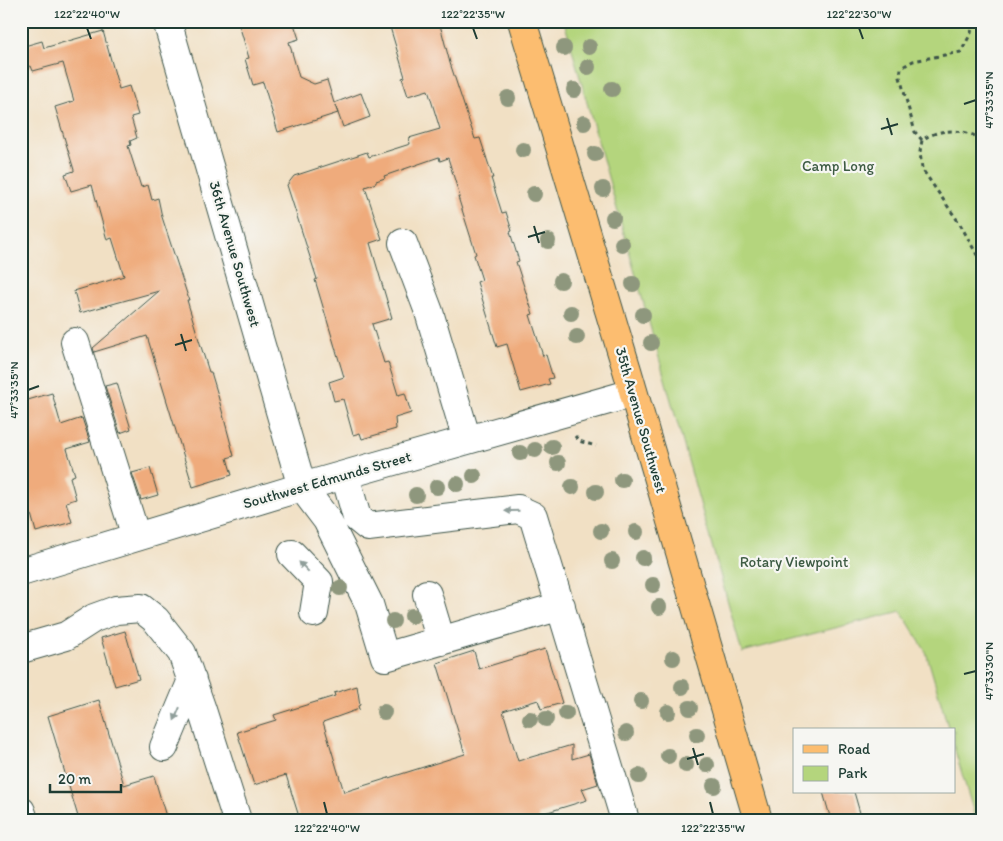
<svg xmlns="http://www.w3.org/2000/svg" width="1003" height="841" viewBox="0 0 1003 841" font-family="Itim,sans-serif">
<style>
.green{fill:#b4d57d;stroke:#6a8958}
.building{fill:#efab7c}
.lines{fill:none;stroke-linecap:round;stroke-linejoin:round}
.minor-casing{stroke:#3e554a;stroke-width:30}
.major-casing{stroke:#3e554a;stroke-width:30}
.path{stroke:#3e554a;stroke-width:3;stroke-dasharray:4 4;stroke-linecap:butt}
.minor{stroke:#fff;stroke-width:28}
.major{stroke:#fcbd6f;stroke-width:28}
.tree{fill:#8e977d}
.oneway{fill:#8f9e9a}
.ticks{fill:none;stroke:#1f3d34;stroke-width:2}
.labels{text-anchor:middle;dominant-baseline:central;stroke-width:4.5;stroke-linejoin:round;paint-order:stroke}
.park-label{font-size:15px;fill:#3d5b43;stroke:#f6f6f2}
.street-label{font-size:15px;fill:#1f3d34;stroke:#f6f6f2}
.neatline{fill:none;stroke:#1f3d34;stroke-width:2}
.ticks-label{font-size:12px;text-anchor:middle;fill:#1f3d34}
</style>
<rect width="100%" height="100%" fill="#f6f6f2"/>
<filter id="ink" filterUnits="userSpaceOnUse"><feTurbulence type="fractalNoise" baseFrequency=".02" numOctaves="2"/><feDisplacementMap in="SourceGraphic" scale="10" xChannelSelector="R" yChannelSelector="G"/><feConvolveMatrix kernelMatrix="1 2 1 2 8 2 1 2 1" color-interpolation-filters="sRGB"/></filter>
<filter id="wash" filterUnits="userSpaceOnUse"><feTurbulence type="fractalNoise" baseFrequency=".0096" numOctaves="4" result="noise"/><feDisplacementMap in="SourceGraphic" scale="20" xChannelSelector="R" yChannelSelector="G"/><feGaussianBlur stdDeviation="1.12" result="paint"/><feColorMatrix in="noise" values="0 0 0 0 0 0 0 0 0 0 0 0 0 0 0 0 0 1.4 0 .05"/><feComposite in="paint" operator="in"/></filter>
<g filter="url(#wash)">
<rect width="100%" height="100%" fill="#f1e0c4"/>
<path class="green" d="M564,21H982V820H976L954,747V730H949L926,652L901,611L742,652Z"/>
<g id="blocks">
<path class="building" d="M238,21H293L299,39L289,42L299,77L314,84L327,80L334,103L361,93L370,117L343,127L335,105L338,113L278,132L263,82L253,85L245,59L249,58Z
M391,21H439L450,63L475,139L480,138L493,178H491L502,213L506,212L512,231L510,232L519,261L516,262L533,314L530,315L543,356L546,355L553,378L548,379L550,384L521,392L507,344L497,347L477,282L482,280L474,255L476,254L458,197H460L448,158L440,161L439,157L384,176L385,178L376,181V183L365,187L382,239L370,243L392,318L372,324L384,363L388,362L398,395L405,393L411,413L395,418L396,429L362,439L360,433L353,435L343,399L334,401L329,382L344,377L315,280L317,279L287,185L294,176L367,152L369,157L410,144L409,138L440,129L428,90L408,96L402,78L405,77L390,27L393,26Z
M103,31L119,89L129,86L138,115L131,117L137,138L130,141L131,145L128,146L141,187L148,185L152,200L158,198L162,217L189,300H187L198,337L209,372H211L217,392L234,456L227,458L232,475L193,487L147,336L94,352L93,348L159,291L80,313L74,291L124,276L112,238L107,240L92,185L71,191L65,174L74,171V170L55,107L74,101L63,63L33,71L31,66L24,67L21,57V47L42,41L44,48Z
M117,383L131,429L120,433L105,386Z
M52,393L61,425L82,418L90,442L67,449L75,475L70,477L76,499L66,502L72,522L36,532L21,478V402Z
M150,468L158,495L141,500L132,473Z
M125,631L139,679L115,686L101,638Z
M545,649L562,703L541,709L538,700L503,711L518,761L572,745V759L589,754L598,784L582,789L587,800L538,815L539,820H300L286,775L254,785L237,732L276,720L274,715L335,696L334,693L357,686L360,705L358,706L359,709L323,722L344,792L465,754L437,663L474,651L479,669Z
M99,700L124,785L154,776L167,820H79L48,716Z
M823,792H854L862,820H831Z"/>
</g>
</g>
<g filter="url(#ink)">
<use href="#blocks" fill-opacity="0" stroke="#3e554a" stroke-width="1"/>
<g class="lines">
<g class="minor-casing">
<path id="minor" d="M167,21L302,487L327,520L369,604L385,657L561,606
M403,243L429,312L467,440
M75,342L136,537
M345,475L357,518L368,527L518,509L533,516L625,820
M292,554L319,582L314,613
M21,572L302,487L633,393
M427,594L441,641
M21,649L66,636L94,618L116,610L141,608L156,620L182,653L202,710L237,820
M164,747L192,680
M21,811L24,820"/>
</g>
<g class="major-casing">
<path id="major" d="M522,21L627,370L758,820"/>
</g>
<path class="path" d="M922,140L915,132L900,77L901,68L913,61L961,52L971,33L973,21
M982,140C965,128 939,128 922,140L920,152L922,169L960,224L982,264
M575,436L579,441L596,446"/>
<use href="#minor" class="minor"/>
<use href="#major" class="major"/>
</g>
<g class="tree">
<circle cx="589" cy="47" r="8"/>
<circle cx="564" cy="48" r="8"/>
<circle cx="588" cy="67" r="8"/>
<circle cx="612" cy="89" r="8"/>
<circle cx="574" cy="90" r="8"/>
<circle cx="508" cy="98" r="8"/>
<circle cx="584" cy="123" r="8"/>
<circle cx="523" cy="150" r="8"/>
<circle cx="595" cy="154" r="8"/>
<circle cx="603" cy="189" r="8"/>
<circle cx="534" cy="194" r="8"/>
<circle cx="613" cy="218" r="8"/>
<circle cx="548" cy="241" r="8"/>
<circle cx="622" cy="244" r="8"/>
<circle cx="561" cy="281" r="8"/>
<circle cx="633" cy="284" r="8"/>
<circle cx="571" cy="313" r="8"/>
<circle cx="643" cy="315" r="8"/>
<circle cx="577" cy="337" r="8"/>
<circle cx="651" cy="343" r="8"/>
<circle cx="552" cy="447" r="8"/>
<circle cx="535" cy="450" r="8"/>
<circle cx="520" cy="453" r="8"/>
<circle cx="558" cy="463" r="8"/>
<circle cx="474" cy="476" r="8"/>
<circle cx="622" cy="480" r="8"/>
<circle cx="457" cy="484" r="8"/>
<circle cx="437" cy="487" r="8"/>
<circle cx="572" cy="487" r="8"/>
<circle cx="596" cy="492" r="8"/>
<circle cx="416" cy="495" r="8"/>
<circle cx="601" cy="531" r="8"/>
<circle cx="636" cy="532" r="8"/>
<circle cx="643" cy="558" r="8"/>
<circle cx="612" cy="561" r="8"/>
<circle cx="653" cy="585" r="8"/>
<circle cx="340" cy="588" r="8"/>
<circle cx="659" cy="607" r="8"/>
<circle cx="412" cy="616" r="8"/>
<circle cx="393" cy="621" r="8"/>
<circle cx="673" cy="658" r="8"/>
<circle cx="682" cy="687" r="8"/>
<circle cx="641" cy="701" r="8"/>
<circle cx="690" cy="708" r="8"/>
<circle cx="384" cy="712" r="8"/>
<circle cx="668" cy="712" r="8"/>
<circle cx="566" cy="713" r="8"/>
<circle cx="530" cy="719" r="8"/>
<circle cx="546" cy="719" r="8"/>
<circle cx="626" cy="733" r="8"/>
<circle cx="697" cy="735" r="8"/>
<circle cx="668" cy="756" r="8"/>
<circle cx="686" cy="765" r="8"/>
<circle cx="707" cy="765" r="8"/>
<circle cx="639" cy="776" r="8"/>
<circle cx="714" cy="786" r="8"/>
</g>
<defs><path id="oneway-solid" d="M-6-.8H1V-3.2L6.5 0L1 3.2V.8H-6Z" transform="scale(1.25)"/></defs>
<g class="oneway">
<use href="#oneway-solid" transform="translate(512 511) rotate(179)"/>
<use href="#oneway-solid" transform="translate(304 567) rotate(-134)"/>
<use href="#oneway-solid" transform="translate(177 714) rotate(113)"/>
</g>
</g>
<path class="ticks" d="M87,28L91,39M473,28L477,39M859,28L863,39M964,104L976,100M887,118L892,135M881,129L898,124M534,226L539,243M528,237L545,232M181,334L186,351M175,345L192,340M28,390L39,386M964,674L976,671M693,748L698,765M687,759L704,754M324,802L327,814M710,802L713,814"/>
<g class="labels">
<g class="park-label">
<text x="838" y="166">Camp Long</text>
<text x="794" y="562">Rotary Viewpoint</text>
</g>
<g class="street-label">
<text transform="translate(235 254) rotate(74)">36th Avenue Southwest</text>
<text transform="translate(641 420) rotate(74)">35th Avenue Southwest</text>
<text transform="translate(327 480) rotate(-16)">Southwest Edmunds Street</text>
</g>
</g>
<rect width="1003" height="841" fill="none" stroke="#f6f6f2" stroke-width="55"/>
<rect x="793" y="728" width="162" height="65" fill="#f6f6f2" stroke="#a0aca6"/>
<rect x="803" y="745" width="25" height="8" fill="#fcbd6f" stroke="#a0aca6"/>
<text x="838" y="754" font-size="15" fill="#1f3d34">Road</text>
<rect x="803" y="766" width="25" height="15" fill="#b4d57d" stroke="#a0aca6"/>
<text x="838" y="778" font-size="15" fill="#1f3d34">Park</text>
<path d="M50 784v8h71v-8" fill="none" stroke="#1f3d34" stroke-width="2.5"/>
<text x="58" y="784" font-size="15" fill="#1f3d34" stroke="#f6f6f2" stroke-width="4" paint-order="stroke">20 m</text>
<rect x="28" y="28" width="948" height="786" class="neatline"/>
<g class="ticks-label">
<text x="87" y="18">122°22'40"W</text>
<text x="473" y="18">122°22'35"W</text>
<text x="859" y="18">122°22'30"W</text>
<text transform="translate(989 100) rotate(-90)" y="4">47°33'35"N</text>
<text transform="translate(14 390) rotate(-90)" y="4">47°33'35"N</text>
<text transform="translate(989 671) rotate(-90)" y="4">47°33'30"N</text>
<text x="327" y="832">122°22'40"W</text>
<text x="713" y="832">122°22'35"W</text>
</g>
</svg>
